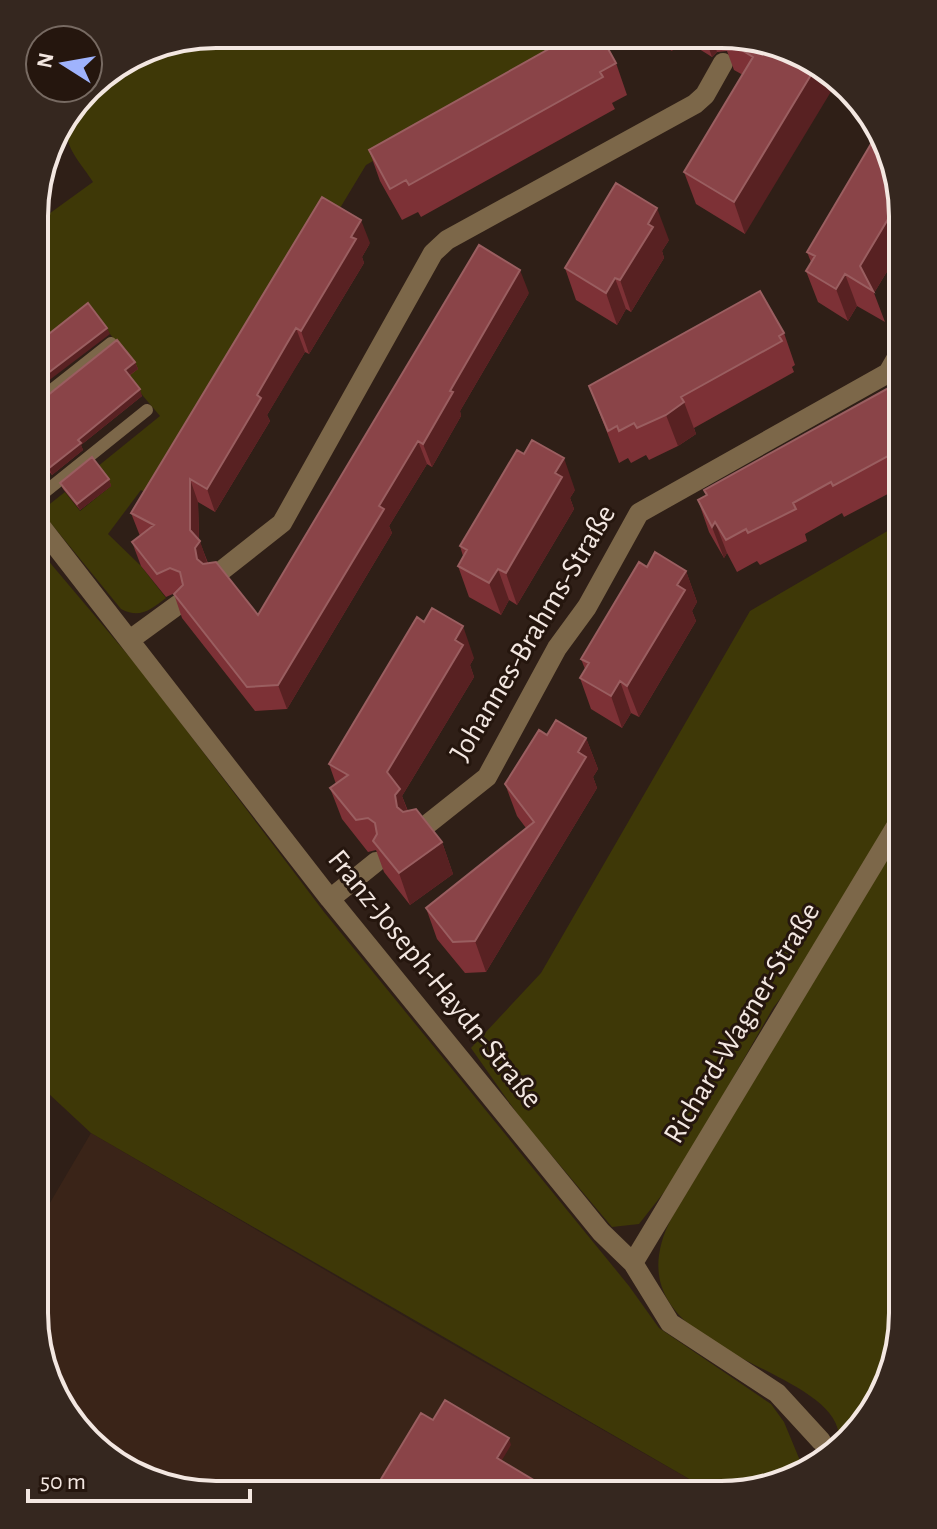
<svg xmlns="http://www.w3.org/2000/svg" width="937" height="1529" viewBox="0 0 937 1529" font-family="'Alegreya Sans',sans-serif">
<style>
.built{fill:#3a2418}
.green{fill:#3e3807}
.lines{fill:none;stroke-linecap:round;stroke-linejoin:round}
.service{stroke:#7c6749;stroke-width:12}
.minor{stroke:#7c6749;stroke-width:20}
.wall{fill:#7d3136}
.shaded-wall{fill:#582122}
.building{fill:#8a4448;stroke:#9a5e60;stroke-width:2}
.labels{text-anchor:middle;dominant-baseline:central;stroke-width:6;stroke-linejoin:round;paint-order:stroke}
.street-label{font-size:30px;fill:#f3e7e1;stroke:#25160e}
.rim{fill:none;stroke:#f3e7e1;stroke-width:4}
</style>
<rect width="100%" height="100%" fill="#2f1f17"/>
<path class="built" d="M91,1133L419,1325L717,1495L192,1493L105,1457L48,1382L34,1313V1230Z"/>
<path class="green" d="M216,34L615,37L606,56L595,38L366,165L162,503L141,490L108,534L141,566L166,598C150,610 140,619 121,609L45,516L46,507L65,492L80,511L111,486L97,467L160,416L127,377L137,368L91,310L35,354V224L93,182C79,160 57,141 72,116L84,113L109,71L147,48Z
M903,522V799L796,978L773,1008L676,1177L639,1224L612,1227L521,1119L471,1048L541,973L750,611Z
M35,545L144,674L324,912L629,1286L659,1328L771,1404L784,1422L801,1463L792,1480L717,1495L91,1133L34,1080Z
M903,833V1325L866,1423L839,1444C849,1361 598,1359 672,1217Z"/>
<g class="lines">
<path class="service" d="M35,403L111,343
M35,500L147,410"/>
<path class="minor" d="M37,189L44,176L46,157
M35,519L330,899L601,1232L633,1263L670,1323L777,1393L821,1441
M216,575L282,523L433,253L447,240L695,104L705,95L723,63
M131,639L179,604
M419,831L487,777L557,648L587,607L639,513L888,373L903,347
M330,899L376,862
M633,1263L903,815"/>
</g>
<path class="wall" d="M648,37H756L745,234L696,204L684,172L743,75L734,70L727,51L717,52L712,57L680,37L672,51Z
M616,63L627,95L612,103L615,109L421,217L418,212L402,220L380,181L369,150Z
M903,216V245L874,293L885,322L857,306L848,321L818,302L806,271L811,262L807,252Z
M669,240L662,251L664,258L631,312L626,309L617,325L576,300L565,268Z
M370,243L362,257L364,263L309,354L305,352L295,368L267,415L270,421L215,512L198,502L199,540L208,563L258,615L529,293L460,411L461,416L432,467L427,464L389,526L392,533L287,709L255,711L182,618L174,594L175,593L166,597L141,566L132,542L140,536L131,513Z
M784,333L795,365L792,367L794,372L694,428L696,434L678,446L649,460L646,455L631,463L628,458L619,463L589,386Z
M135,362L138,369L129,376L142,396L81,445L83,450L52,475L35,454V404Z
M903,380V486L844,517L842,513L805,534L807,541L760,565L757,561L737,572L727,553L724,558L709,532L698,500L706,496L704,490Z
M109,479L111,486L80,510L63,489L60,483Z
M575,490L570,498L574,509L517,605L509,600L501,615L469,597L458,566L463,556L460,546Z
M647,567L686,571L697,602L692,611L696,621L639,717L631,713L622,728L591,709L580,678L585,669L581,659Z
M474,658L470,665L474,677L402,796L408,811L442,842L453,874L410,905L384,872L376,850L368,852L342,819L330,788L336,784L329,764Z
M547,735L586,738L598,769L593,777L597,788L486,972L465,973L437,939L426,908L526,828L517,816L505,784Z"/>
<path class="shaded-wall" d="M666,37H680L672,51Z
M705,37H712L717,52L712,57Z
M817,65L832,72L838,80L745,234L734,202Z
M900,199L903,216V245L874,293L860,266Z
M657,208L669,240L662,251L664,258L631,312L620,280L648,224Z
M361,220L370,243L362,257L364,263L309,354L301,331Z
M520,270L529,293L460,411L461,416L432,467L423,444L450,391Z
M845,274L857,306L848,321L836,289Z
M615,278L626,309L617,325L606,293Z
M107,328L110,334L35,391V383Z
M296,328L305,352L267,415L270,421L215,512L207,489L257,395Z
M135,362L138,369L127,377L125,370Z
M140,389L142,396L81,445L83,450L52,475L49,468L78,440Z
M684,402L696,434L678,446L666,415Z
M418,441L427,464L389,526L392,533L287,709L278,685L379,506Z
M564,458L575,490L570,498L574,509L517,605L506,573L555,473Z
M109,479L111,486L80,510L77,504Z
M190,479L198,502L199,542L200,541L208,565L204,571L197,559L190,530Z
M715,522L727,553L724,558L712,527Z
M498,569L509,600L501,615L489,583Z
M686,571L697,602L692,611L696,621L639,717L627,686L677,585Z
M463,626L474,658L470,665L474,677L402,796L411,821L397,807L387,772Z
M620,681L631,713L622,728L611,696Z
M586,738L598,769L593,777L597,788L486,972L475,941Z
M442,842L453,874L410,905L399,873Z
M509,1438L511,1445L499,1465L497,1458Z"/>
<path class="building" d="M572,36H601L616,63L600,72L603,77L409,185L406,180L390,189L369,150Z
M723,37H756L817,65L734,202L684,172L753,57L722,38Z
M878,132L889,147L900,199L860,266L873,291L845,274L836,289L806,271L815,256L807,252Z
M616,183L657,208L648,224L653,227L620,280L615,278L606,293L565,268Z
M322,197L361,220L351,237L356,239L301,331L296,328L286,345L257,395L261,398L207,489L190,479V530L200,541L195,548L197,559L203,564L216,562L258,615L479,245L520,270L450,391L453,392L423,444L418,441L379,506L384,509L278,685L247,687L174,594L183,585L180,572L170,568L157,574L132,542L154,525L131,513Z
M760,291L784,333L779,336L782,341L681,397L684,402L666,415L637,428L634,423L619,431L617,426L608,431L589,386Z
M88,303L107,328L35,383V345Z
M117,340L135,362L125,370L140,389L78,440L81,443L49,468L35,451V404L38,403Z
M903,380V448L833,486L831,482L793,503L796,509L748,533L746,529L726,540L715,522L712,527L698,500L707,495L704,490Z
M532,440L564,458L555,473L562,477L506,573L498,569L489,583L458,566L467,550L460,546L517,450L524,454Z
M92,457L109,479L77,504L60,483Z
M655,552L686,571L677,585L685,590L627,686L620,681L611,696L580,678L589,663L581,659L639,562L647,567Z
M432,608L463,626L455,640L463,645L387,772L400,789L395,795L397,807L403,812L416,809L442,842L399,873L373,841L377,834L375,823L368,818L356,820L330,788L348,775L329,764L417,617L424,622Z
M556,720L586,738L578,752L586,757L475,941L453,942L426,908L534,822L505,784L539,730L547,735Z
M445,1400L509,1438L497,1458L557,1494H372L421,1413L433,1420Z"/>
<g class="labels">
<g class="street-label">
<text transform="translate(533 633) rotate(-59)">Johannes-Brahms-Straße</text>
<text transform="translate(435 979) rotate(51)">Franz-Joseph-Haydn-Straße</text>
<text transform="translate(742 1023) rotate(-59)">Richard-Wagner-Straße</text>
</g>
</g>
<path d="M0 0H937V1529H0ZM216 48H721A168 168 0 0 1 889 216V1313A168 168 0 0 1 721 1481H216A168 168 0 0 1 48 1313V216A168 168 0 0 1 216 48Z" fill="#35271f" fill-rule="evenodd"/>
<path class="rim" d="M216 48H721A168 168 0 0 1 889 216V1313A168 168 0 0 1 721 1481H216A168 168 0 0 1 48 1313V216A168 168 0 0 1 216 48Z"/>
<g transform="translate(64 64) rotate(281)"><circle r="38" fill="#25160e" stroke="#776a62" stroke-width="2"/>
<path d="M0-6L14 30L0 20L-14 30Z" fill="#9fb3fd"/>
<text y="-12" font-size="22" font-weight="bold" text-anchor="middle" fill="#f3e7e1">N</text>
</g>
<path d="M28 1489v12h222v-12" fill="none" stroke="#f3e7e1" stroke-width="4"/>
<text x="40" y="1489" font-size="24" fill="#f3e7e1" stroke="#25160e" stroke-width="6" paint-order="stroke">50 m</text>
</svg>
